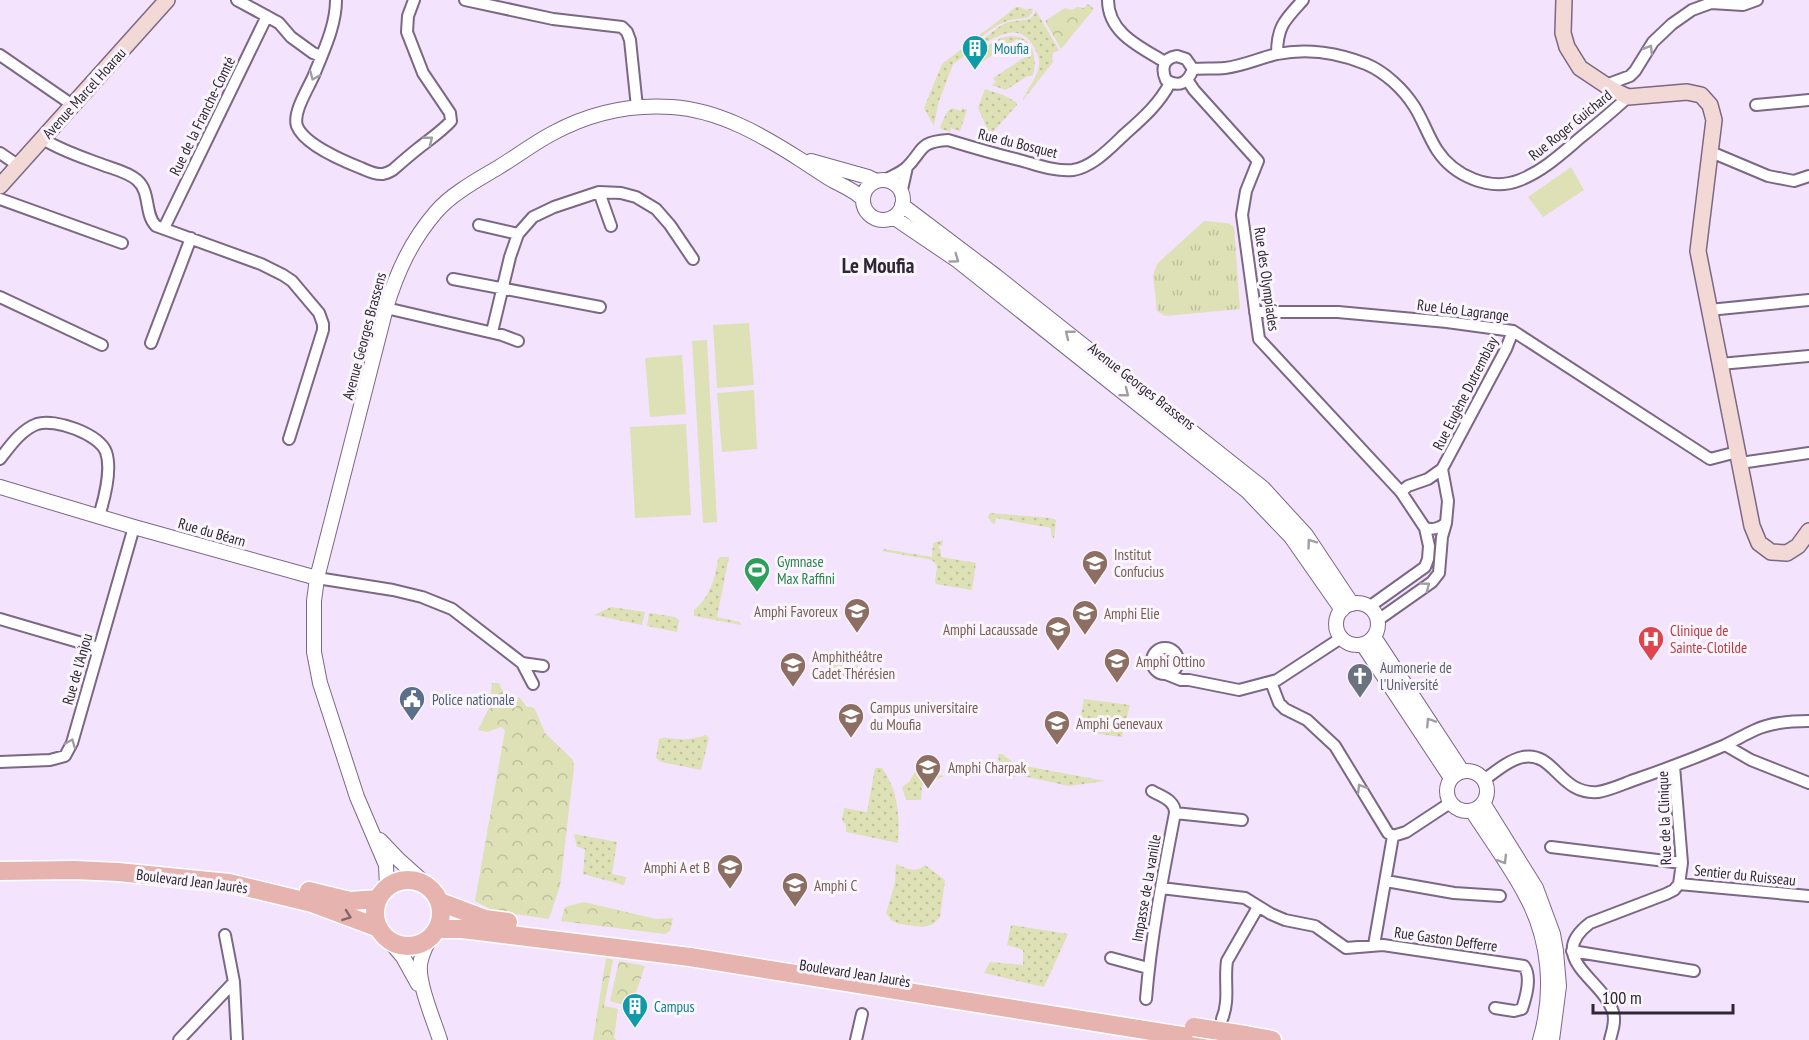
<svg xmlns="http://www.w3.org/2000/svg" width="1809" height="1040" viewBox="0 0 1809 1040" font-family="'PT Sans Narrow',sans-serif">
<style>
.grass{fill:url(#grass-dots)}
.forest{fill:url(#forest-crowns)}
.park{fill:url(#park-tufts)}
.pitch{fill:#dde1b5}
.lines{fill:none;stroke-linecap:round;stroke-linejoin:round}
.minor-casing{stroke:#7a6884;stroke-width:14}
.tertiary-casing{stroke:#7a6884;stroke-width:16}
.secondary-casing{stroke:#7a6884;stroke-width:18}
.primary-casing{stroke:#fff;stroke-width:21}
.minor{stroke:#fff;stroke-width:10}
.tertiary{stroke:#fff;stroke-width:14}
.secondary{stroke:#f3d9d6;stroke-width:15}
.primary{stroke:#e7b3ae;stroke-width:18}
.primary-bridge-casing{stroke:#fff;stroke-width:21;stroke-linecap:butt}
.primary-bridge{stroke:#e7b3ae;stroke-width:18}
.oneway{stroke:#a19ea3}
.oneway2{stroke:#82666a}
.labels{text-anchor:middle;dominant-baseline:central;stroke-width:6;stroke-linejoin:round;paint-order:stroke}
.culture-label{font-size:15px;fill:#0d838f;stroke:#faf5fc;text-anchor:start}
.street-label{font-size:15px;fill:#2f2733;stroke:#faf5fc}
.education-label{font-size:15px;fill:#785e54;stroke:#faf5fc;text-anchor:start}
.leisure-label{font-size:15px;fill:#27864d;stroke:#faf5fc;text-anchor:start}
.health-label{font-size:15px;fill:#be3a42;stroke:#faf5fc;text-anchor:start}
.worship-label{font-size:15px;fill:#5b616d;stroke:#faf5fc;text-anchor:start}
.service-label{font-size:15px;fill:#4e5e75;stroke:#faf5fc;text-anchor:start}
.district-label{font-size:21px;font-weight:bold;fill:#2f2733;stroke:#faf5fc}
</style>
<defs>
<pattern id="grass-dots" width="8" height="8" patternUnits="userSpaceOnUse" patternTransform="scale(1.5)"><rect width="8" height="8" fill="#dde1b5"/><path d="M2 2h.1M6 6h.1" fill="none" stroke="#bec19c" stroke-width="1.8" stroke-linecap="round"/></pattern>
<pattern id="forest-crowns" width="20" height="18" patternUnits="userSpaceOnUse" patternTransform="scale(1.5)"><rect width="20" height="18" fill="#dde1b5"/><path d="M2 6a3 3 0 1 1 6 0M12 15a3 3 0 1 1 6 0" fill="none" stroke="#bec19c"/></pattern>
<pattern id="park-tufts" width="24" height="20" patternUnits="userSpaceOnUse" patternTransform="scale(1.5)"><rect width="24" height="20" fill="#dde1b5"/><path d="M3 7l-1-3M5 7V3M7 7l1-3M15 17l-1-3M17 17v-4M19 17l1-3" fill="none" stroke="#bec19c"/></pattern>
</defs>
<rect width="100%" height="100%" fill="#f4e3fc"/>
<path class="grass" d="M1016,7H1020L1027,10L1033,8L1032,13L1027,18C1000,19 994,28 974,43L973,50L953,64L938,104L934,126L924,108L942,64Z
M1036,11L1059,50L1053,53L1052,57L1053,62L1023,100C1027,88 1038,78 1039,65C1040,59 1037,53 1034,47C1019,20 996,37 976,48L977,45C986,38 995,28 1006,23C1017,18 1030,25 1036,11Z
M1010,36C1032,35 1038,57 1033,75L1026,77L1006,90L992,85L996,82L993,78L1027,56L1017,39L982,62L976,52L1001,38Z
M985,89L1003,95L1016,102L1017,105L990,135L978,108Z
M952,108L961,111L962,108L967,110L960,131L951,128L950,132L941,129L940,127L947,112Z
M990,513L1051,518L1056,520L1054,539L1051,534V528L996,518L995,524L992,523L988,517Z
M943,540L942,546H938L941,551V557L976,563L972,590L936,584L935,582L937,566L932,560L882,551L884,549L932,557L933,543Z
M720,557H729L717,617L740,622L741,625L694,616V610C710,597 715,579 718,559Z
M611,607L645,612L642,625L594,615Z
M649,613L675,617L679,620L677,632L647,626Z
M839,650L864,655L865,658L853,672L839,679L834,675L831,658L834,652Z
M1084,699L1130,705L1122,737L1078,731Z
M706,735L709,738L701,770L661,762L656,758L659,739C666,736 672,739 679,739C688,740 697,738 706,735Z
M998,754H1002L1015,764L1105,781L1069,786L1018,775L1014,777L1007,776L999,766Z
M875,768H882C898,790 900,816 898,843L846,832V825L842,820L844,808L867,812Z
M915,772L945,776L936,779L929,778L925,780L922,786L921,800H906L902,787L909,782Z
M574,834L617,842L612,874L626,877L624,885L583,874L585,849L577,847Z
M896,864C906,868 915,874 925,865L945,880L940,917L933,924L923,927L899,924L891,920L886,913L895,883Z
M1011,925L1068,934L1044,987L984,973L990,962L1023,965V950L1007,945Z"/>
<path class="forest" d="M1088,4L1094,9L1061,49L1045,21L1065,8L1072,10L1077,7L1084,8Z
M492,683H499L506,699L513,703L519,697L527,707H532L535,709L545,733L573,760L574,768L560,886L549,919L494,911L475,901L505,730L501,727L487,732L478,730L489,708Z
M584,902L656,919L673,918L670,931L665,934L561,921L565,907Z
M606,958L613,960L604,1006L618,1009L614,1038L617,1040H593Z
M619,961L645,966L631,1007L610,1001Z"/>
<path class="park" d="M1204,221L1228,223L1234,227L1240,309L1165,316L1157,311L1153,276L1157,264Z"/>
<path class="pitch" d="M1571,167L1584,190L1543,217L1528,197Z
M749,323L754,385L717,388L713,325Z
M707,340L717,522L703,523L692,341Z
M682,355L686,414L650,417L645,358Z
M754,390L757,449L722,452L717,393Z
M686,424L691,515L635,518L630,427Z"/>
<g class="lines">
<g class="minor-casing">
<path id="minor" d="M237,0L279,23L291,37L313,53L321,56
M336,0C336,24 325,48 316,70C311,85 292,111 297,126C304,144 343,161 361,168C368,171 375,175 383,174C387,173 392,171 395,168C403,161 411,154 420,147C430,139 442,131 451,121L450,113L423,73L407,32L408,16L414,0
M465,0L553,19L622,27L627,32L630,40L637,107
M1108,0C1108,33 1140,47 1165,62
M1277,54C1277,26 1285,20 1303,0
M0,55L74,106
M1177,56L1186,59L1193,69C1188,83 1179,88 1166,80C1161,69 1163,58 1177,56Z
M1193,69C1203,68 1214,69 1225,68C1243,66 1260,58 1277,54C1307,48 1339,53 1366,64C1385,72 1403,89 1414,106C1423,120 1428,136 1437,150C1454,176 1490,192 1520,180C1543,171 1561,154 1580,138C1596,125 1612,112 1628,97
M1188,81L1194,90L1258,161L1246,191L1242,215L1259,339L1401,492L1425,528L1429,546L1428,559L1425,567L1369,607
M1606,85L1630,76L1635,71L1653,42L1672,24L1692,10L1711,3L1743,5L1757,0
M1756,105L1809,100
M43,139C62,151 82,157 103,165C114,169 128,172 137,180C151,192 144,214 156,226L261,264L283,275L292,281L319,313L323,324V330L289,439
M1711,152L1768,176L1794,181L1809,176
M0,153L19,166
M885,180C892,176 900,173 906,168C924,151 917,142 948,140C971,147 995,154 1019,160C1035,164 1055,172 1073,170C1093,167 1111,147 1125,134C1143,118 1159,104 1170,83
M599,192L611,226
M901,194L907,167
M0,199L122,243
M479,225L518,234
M164,228L267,16
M453,279L600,307
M0,297L102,345
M386,308L502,335L518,341
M1709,310L1809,300
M1255,312H1338L1447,322L1513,331L1710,459L1737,452
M492,332L510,257L518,234L533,217L554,207L599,192L621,193L636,197L656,209L670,225L693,259
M151,343L191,238
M1720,364L1809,356
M0,459C10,446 21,430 37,424C55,418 99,434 106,452C112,469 104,500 99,516
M1740,463L1809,453
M1401,492L1408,486L1428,479L1442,469L1506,349L1513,331
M1425,528C1433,530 1439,529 1446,523L1448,501L1442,469
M317,578L393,590L422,597L452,609L522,663L533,684
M0,619L99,648
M1378,620L1432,582L1439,573L1442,537L1446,523
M1152 661a13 13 0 1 1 26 0a13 13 0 1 1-26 0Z
M522,663L543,666
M1166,674L1181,680H1189L1239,690L1277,680L1341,638
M1271,682L1279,703L1285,709L1307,720L1335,746L1388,833L1393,836
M1725,745L1751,760L1809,783
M0,762L50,760L65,756L72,743L134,527
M1484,780C1496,771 1509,760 1523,757C1555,751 1559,795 1598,792C1611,790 1625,783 1637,779C1666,769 1695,758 1723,746C1734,741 1744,735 1755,730C1772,722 1791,721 1809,721
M1152,791C1162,797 1175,800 1175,813L1242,820
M1393,836L1406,832L1450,803
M1551,847L1682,863
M1386,881L1454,893L1500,896
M1679,884L1809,896
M1161,888L1245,898L1271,914L1285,920L1315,926L1346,948L1383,945L1524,966C1532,977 1526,997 1522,1009L1514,1011L1495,1008
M225,935L234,982L237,1040
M1374,945L1393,836
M1572,951L1694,971
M1111,958L1148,968
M1146,999C1151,936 1163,875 1175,813
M1222,1019C1230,1000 1224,981 1227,961L1258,907
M179,1040L234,982
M856,1040L862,1014
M1610,1040C1612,1031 1616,1022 1613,1012C1603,979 1544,958 1590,923L1666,894L1674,890L1679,884L1682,863L1674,766"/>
</g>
<g class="tertiary-casing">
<path id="tertiary" d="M811,161L868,177L876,181
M863 200a20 20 0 1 1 40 0a20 20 0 1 1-40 0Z
M902,205L996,276L1263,488L1306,535L1352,604
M893,217L958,261L1247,491L1291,537L1342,610
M0,487L134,527L317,578
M1336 624a21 21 0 1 1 42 0a21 21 0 1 1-42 0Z
M1374,637L1462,771
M1363,645L1451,778
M1447 791a20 20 0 1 1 40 0a20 20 0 1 1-40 0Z
M1483,803L1536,888L1553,934L1556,951L1559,986L1552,1040
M1472,811C1490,839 1511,867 1526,896C1550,940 1554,993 1540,1040
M380,840L399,860L428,886
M387,887L386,865L357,797L320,683L314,652V601L317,578L386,308C397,272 411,241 436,212C451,194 479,179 499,167C517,156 534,143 553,133C590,113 630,104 672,107C719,110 762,135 801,160C812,167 822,174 832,180C843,186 854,190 863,199
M387,938L403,957L418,984
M430,938C426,946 421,955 420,965C418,984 434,1021 440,1040"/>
</g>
<g class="secondary-casing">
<path id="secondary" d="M1564,0L1563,33L1567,47L1580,68L1613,90L1628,97L1687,92L1701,95L1710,105L1714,120L1698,251L1752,526L1759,543L1771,552L1787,553L1798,546L1809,531
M0,186L167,0"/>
</g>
<g class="primary-casing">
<path id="primary" d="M0,871L74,870L118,872L229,883L312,903L379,928
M375 913a33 33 0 1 1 66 0a33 33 0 1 1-66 0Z
M309,891L350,901L378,899
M440,902L485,919L508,922
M437,929H462L690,957L1207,1040
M1245,1035L1272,1040"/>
</g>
<use href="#minor" class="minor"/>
<use href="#tertiary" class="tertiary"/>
<use href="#secondary" class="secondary"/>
<use href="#primary" class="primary"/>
<g class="primary-bridge-casing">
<path id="primary-bridge" d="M1194,1027L1245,1035"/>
</g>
<use href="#primary-bridge" class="primary-bridge"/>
</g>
<defs><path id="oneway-chevron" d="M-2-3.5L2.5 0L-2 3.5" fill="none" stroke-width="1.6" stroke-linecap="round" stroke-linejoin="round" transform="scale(1.5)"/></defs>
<g class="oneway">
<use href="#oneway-chevron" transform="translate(1649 49) rotate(-58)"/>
<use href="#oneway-chevron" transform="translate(314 76) rotate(113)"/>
<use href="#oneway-chevron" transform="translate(429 140) rotate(-38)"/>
<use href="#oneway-chevron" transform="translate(955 259) rotate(36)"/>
<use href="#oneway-chevron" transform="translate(1069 334) rotate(-141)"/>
<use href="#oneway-chevron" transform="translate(1125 393) rotate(38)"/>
<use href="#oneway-chevron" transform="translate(1311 543) rotate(-126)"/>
<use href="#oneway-chevron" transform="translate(1426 586) rotate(-37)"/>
<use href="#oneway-chevron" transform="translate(1430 722) rotate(-123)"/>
<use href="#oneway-chevron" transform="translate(71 743) rotate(-68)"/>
<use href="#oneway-chevron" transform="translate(1361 788) rotate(-121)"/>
<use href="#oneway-chevron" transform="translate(1503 860) rotate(58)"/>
</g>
<use class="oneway2" href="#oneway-chevron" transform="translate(347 916) rotate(20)"/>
<defs>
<g id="building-pin" transform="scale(1.35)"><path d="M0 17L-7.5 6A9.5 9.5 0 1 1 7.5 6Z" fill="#0f9aa8" stroke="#faf5fc"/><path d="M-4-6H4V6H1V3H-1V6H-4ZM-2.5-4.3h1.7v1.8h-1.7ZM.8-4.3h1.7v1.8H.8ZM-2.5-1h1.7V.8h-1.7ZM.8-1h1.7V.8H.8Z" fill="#fff"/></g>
<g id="university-pin" transform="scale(1.35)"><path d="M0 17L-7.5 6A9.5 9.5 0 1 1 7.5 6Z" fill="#8d6e63" stroke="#faf5fc"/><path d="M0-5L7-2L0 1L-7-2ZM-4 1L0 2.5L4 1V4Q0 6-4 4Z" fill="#fff"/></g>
<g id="stadium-pin" transform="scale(1.35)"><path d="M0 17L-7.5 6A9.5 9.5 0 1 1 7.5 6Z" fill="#2e9e5b" stroke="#faf5fc"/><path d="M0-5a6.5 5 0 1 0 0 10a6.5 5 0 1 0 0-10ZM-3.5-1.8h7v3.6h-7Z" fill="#fff"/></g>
<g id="hospital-pin" transform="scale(1.35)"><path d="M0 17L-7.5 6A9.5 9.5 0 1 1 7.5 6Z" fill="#e0444e" stroke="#faf5fc"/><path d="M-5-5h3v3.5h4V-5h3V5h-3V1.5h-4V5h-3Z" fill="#fff"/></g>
<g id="church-pin" transform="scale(1.35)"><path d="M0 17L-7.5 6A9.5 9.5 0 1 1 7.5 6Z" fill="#6b7280" stroke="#faf5fc"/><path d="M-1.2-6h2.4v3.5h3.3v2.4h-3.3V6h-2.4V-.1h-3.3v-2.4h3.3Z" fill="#fff"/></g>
<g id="civic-pin" transform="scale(1.35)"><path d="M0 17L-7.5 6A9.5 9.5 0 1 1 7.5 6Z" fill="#5c6f8a" stroke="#faf5fc"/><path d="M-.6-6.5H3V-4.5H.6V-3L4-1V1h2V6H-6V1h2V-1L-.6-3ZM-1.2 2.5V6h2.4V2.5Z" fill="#fff"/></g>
</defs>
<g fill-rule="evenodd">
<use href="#building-pin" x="975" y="48"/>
<use href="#university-pin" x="1095" y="563"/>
<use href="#stadium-pin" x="757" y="570"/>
<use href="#university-pin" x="857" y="611"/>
<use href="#university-pin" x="1085" y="613"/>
<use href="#university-pin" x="1058" y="629"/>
<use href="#hospital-pin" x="1651" y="639"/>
<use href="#university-pin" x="1117" y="661"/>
<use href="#university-pin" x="793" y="665"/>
<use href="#church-pin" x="1360" y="676"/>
<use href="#civic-pin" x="412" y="699"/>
<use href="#university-pin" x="851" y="716"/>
<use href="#university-pin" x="1057" y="723"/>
<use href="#university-pin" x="928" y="767"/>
<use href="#university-pin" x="730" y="867"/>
<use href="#university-pin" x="795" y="885"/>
<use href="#building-pin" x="635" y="1006"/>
</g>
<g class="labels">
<g class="culture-label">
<text x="994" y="48">Moufia</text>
<text x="654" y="1006">Campus</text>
</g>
<g class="street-label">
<text transform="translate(84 93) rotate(-48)">Avenue Marcel Hoarau</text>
<text transform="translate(202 116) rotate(-64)">Rue de la Franche-Comté</text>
<text transform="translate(1570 125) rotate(-39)">Rue Roger Guichard</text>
<text transform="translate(1018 143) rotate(14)">Rue du Bosquet</text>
<text transform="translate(1267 279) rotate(82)">Rue des Olympiades</text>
<text transform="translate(1463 310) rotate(7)">Rue Léo Lagrange</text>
<text transform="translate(364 336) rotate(-75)">Avenue Georges Brassens</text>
<text transform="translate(1142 386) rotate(38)">Avenue Georges Brassens</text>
<text transform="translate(1465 393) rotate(-63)">Rue Eugène Dutremblay</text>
<text transform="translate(212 532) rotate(16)">Rue du Béarn</text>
<text transform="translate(77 669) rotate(-74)">Rue de l'Anjou</text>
<text transform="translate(1664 818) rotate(-92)">Rue de la Clinique</text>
<text transform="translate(1745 875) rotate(6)">Sentier du Ruisseau</text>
<text transform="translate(192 881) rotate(7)">Boulevard Jean Jaurès</text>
<text transform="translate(1146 888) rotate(-80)">Impasse de la vanille</text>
<text transform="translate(1446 939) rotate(8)">Rue Gaston Defferre</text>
<text transform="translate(855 973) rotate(9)">Boulevard Jean Jaurès</text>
</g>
<g class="education-label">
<text x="1114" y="554">Institut<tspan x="1114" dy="17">Confucius</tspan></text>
<text x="838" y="611" text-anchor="end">Amphi Favoreux</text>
<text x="1104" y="613">Amphi Elie</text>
<text x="1038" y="629" text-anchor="end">Amphi Lacaussade</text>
<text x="812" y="656">Amphithéâtre<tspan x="812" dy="17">Cadet Thérésien</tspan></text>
<text x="1136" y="661">Amphi Ottino</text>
<text x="870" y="707">Campus universitaire<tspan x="870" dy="17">du Moufia</tspan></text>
<text x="1076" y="723">Amphi Genevaux</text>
<text x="948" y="767">Amphi Charpak</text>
<text x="710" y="867" text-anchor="end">Amphi A et B</text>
<text x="814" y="885">Amphi C</text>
</g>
<g class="leisure-label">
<text x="777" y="561">Gymnase<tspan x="777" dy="17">Max Raffini</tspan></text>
</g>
<g class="health-label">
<text x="1670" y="630">Clinique de<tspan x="1670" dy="17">Sainte-Clotilde</tspan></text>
</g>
<g class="worship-label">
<text x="1380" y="667">Aumonerie de<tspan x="1380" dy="17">l'Université</tspan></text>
</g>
<g class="service-label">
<text x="432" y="699">Police nationale</text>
</g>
<g class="district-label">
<text x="878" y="265">Le Moufia</text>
</g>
</g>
<path d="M1593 1004v9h140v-9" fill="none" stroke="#2f2733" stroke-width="3"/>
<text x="1602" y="1004" font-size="18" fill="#2f2733" stroke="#faf5fc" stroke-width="4.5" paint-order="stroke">100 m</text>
</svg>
